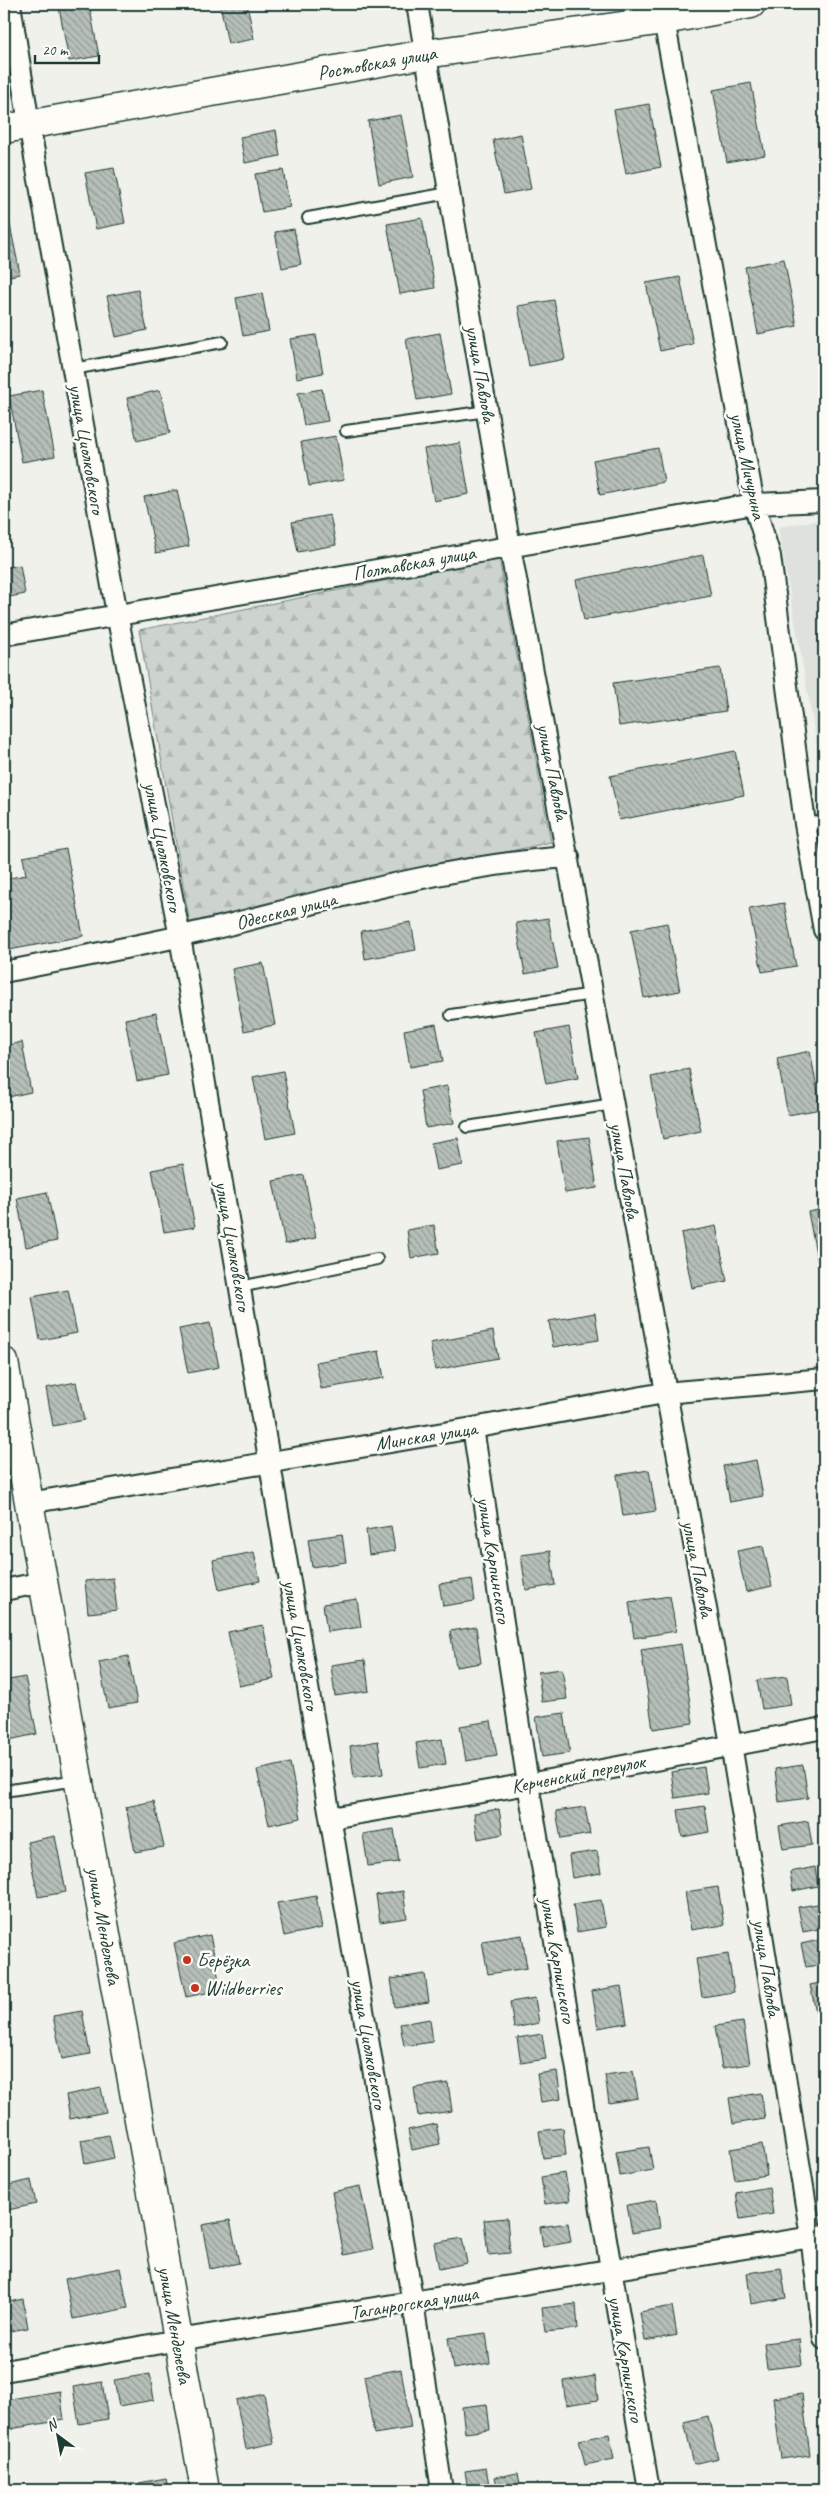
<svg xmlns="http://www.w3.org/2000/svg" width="828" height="2494" viewBox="0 0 828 2494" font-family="Caveat,sans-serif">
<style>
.built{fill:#dfe2dc}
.forest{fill:url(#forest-firs);stroke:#768880}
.building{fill:url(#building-back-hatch);stroke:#1f3d34}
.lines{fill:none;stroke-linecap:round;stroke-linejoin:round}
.lane-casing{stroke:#1f3d34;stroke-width:14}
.street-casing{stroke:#1f3d34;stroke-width:24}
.secondary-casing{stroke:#1f3d34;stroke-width:31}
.lane{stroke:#fdfcf7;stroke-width:10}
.street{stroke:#fdfcf7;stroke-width:20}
.secondary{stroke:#fdfcf7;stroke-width:28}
.poi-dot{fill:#c8321e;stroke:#fdfcf7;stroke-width:2}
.labels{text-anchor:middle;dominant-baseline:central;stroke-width:5;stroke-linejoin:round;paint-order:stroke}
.street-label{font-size:20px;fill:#1f3d34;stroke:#fdfcf7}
.poi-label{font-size:20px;fill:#1f3d34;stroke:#fdfcf7;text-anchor:start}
</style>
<defs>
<pattern id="forest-firs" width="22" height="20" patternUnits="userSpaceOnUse" patternTransform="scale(1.25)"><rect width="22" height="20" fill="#cdd3cd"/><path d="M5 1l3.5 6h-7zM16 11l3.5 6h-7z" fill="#b0b6b1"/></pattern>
<pattern id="building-back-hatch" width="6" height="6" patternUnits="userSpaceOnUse" patternTransform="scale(1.25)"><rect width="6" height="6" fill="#b6bfb8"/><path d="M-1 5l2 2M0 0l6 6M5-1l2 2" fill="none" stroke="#939c96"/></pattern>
</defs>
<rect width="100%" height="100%" fill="#f0f1eb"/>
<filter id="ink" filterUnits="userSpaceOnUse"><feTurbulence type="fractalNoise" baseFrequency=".02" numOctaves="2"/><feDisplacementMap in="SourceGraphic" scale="10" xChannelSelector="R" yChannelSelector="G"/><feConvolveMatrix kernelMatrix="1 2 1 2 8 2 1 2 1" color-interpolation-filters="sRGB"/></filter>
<g filter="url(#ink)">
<path class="built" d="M824,519V785L778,527Z"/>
<path class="forest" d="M499,558L551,842L190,924L139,630Z"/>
<path class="building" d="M77,4H89L99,56L69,61L59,7Z
M220,4H247L254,39L228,44Z
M355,4H386L356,10Z
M751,83L765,155L727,162L713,90Z
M649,104L661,167L626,174L614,110Z
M401,115L413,177L379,184L368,121Z
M276,130L280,156L245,163L240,137Z
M521,134L531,189L504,194L493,140Z
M114,168L125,223L96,229L85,173Z
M283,170L290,207L262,212L255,174Z
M422,218L435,288L400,294L387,224Z
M9,220L20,274L4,277V221Z
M294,229L301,264L282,268L275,232Z
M784,259L797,326L758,334L745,267Z
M680,277L693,344L660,351L646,283Z
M138,290L147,330L116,337L107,296Z
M262,293L269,331L243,336L236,298Z
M554,300L565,359L529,366L518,306Z
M440,333L451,394L417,400L406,339Z
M316,335L323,373L297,378L290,339Z
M322,389L328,421L304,425L298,393Z
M42,390L55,456L22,462L9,396Z
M160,390L170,433L137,441L127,398Z
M824,422V452L819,423Z
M336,436L344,480L309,486L301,442Z
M460,443L469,494L434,501L424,449Z
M658,448L664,482L600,495L593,460Z
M177,490L189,546L156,553L144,497Z
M330,515L336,545L298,552L292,522Z
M703,555L711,596L584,620L576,580Z
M20,565L25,594L4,598V568Z
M720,668L726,711L619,726L613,683Z
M735,751L744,795L619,820L610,776Z
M66,849L83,936L4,951V879L26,875L23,857Z
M784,903L796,966L762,972L749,909Z
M548,918L558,968L525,974L516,923Z
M411,922L416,950L365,959L361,931Z
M667,923L680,991L644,998L631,930Z
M263,963L275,1025L244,1031L232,969Z
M156,1013L168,1075L137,1081L125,1019Z
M436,1024L443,1061L410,1067L404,1030Z
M569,1027L578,1078L546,1084L536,1033Z
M22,1042L31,1092L4,1098V1046Z
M810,1051L821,1109L788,1115L777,1058Z
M689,1069L701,1131L663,1139L651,1077Z
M283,1071L295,1133L265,1139L253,1077Z
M447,1086L454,1123L426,1128L420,1091Z
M589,1137L597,1188L565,1193L557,1141Z
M458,1138L463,1165L436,1170L431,1143Z
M183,1164L195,1227L164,1232L152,1170Z
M304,1175L316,1238L285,1244L273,1181Z
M47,1192L57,1241L26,1247L17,1198Z
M824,1209V1273L820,1274L808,1212Z
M434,1225L439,1253L411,1258L407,1230Z
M716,1226L727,1281L692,1288L681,1233Z
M68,1290L77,1333L40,1340L32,1297Z
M595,1313L599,1340L553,1347L549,1321Z
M210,1323L219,1367L188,1373L179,1329Z
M493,1331L498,1358L435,1370L430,1343Z
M379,1351L384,1378L321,1389L316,1362Z
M76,1382L84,1420L53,1426L46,1388Z
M756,1460L763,1496L730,1502L723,1466Z
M649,1470L656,1511L623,1516L617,1475Z
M391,1526L395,1551L369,1555L366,1530Z
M342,1534L346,1562L312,1567L308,1539Z
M763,1546L772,1586L746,1592L737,1551Z
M550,1551L555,1585L526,1590L521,1555Z
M254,1552L260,1581L219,1590L213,1560Z
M113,1578L117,1610L88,1613L85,1581Z
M472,1579L475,1601L443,1606L439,1584Z
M670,1596L676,1631L634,1638L629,1602Z
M357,1599L361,1627L327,1632L323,1604Z
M263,1625L274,1679L239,1686L228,1632Z
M476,1627L481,1663L456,1667L450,1631Z
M681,1644L693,1723L653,1729L641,1650Z
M128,1656L137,1703L108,1708L99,1662Z
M365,1660L369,1691L335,1696L331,1665Z
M562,1669L567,1699L542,1702L538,1672Z
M787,1676L791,1705L762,1709L757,1680Z
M25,1677L37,1734L9,1740L4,1716V1681Z
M564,1713L570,1753L542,1757L536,1717Z
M491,1721L497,1756L466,1761L460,1726Z
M442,1739L446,1764L420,1768L416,1743Z
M378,1741L383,1774L354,1778L350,1746Z
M290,1763L301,1818L269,1825L257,1770Z
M803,1765L808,1798L779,1802L775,1769Z
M704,1767L708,1793L675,1798L671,1772Z
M154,1801L164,1847L135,1852L126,1807Z
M705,1806L709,1832L682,1837L678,1810Z
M585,1807L590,1834L561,1839L556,1811Z
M499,1809L503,1834L478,1839L474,1813Z
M808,1821L812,1845L783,1849L779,1826Z
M394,1829L399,1862L368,1866L363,1834Z
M55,1836L66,1892L38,1897L27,1842Z
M597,1851L601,1873L572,1878L569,1855Z
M815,1867L818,1886L793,1891L790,1872Z
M718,1887L724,1925L691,1930L685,1892Z
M403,1891L407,1918L380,1922L376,1895Z
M316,1896L322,1928L284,1936L277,1903Z
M601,1900L606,1927L577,1932L573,1904Z
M824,1903V1928L803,1932L798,1907Z
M210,1935L221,1990L186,1997L174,1943Z
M522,1935L527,1968L488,1974L482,1941Z
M824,1939V1964L806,1967L801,1944Z
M728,1954L734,1992L702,1997L696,1959Z
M425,1974L429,2002L395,2007L391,1979Z
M824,1982V2020L818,2021L810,1985Z
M621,1986L627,2023L598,2028L592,1991Z
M535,1998L539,2023L514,2028L510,2002Z
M82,2011L90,2054L62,2059L53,2016Z
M430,2019L433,2042L404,2046L400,2024Z
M743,2022L750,2064L722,2068L715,2026Z
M542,2034L546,2059L521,2063L517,2038Z
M557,2071L561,2099L541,2102L537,2074Z
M633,2071L638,2098L609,2103L605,2075Z
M448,2083L452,2111L418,2116L414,2088Z
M101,2088L106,2112L70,2119L66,2095Z
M761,2093L765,2119L733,2124L729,2098Z
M436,2124L440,2144L412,2150L408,2130Z
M563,2128L566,2155L543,2158L539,2131Z
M109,2135L114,2158L85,2164L81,2140Z
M762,2144L767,2175L735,2180L730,2149Z
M649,2147L653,2170L620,2176L616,2152Z
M565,2173L570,2201L545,2204L541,2177Z
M31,2180L36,2204L8,2210L4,2186Z
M360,2186L373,2249L344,2255L332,2192Z
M769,2187L773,2214L740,2219L736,2193Z
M656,2200L660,2228L632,2233L627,2205Z
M507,2218L510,2253L488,2255L484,2220Z
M230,2220L239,2263L210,2269L202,2225Z
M568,2223L571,2242L543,2247L540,2227Z
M462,2238L467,2263L439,2269L434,2243Z
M120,2268L128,2308L73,2319L65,2279Z
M781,2268L786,2298L751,2304L747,2273Z
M23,2299L28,2328L4,2332V2303Z
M576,2304L578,2329L545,2332L542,2308Z
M672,2306L677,2335L645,2341L640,2312Z
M486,2333L490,2363L453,2369L448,2338Z
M799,2339L802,2365L767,2369L764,2343Z
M401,2369L411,2428L374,2434L364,2376Z
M150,2374L154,2400L119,2406L114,2380Z
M595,2376L598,2400L566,2405L563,2381Z
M102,2382L108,2419L79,2424L73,2387Z
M60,2391L64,2420L4,2430V2400Z
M264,2394L274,2443L246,2449L236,2400Z
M802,2394L810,2455L781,2459L773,2398Z
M487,2404L490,2430L465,2433L462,2407Z
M708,2416L718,2458L694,2464L684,2422Z
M609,2434L614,2459L585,2465L579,2440Z
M486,2468L490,2490H468L465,2471Z
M518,2473L521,2490H498L495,2477Z
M166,2478L168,2490H140L139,2483Z
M821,2485V2490H797L796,2487Z"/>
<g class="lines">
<g class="lane-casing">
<path id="lane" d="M308,218L449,193
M73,369L222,342
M346,431L487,411
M805,824L824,821
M451,1015L593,994
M467,1127L613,1104
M240,1287L377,1259
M4,1791L77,1780"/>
</g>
<g class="street-casing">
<path id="street" d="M10,4L29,124L117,614L180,937L413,2303L442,2490
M417,4L510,547L731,1744L811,2236L824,2339
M661,4L754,504L770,556L805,824L824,930
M4,635L754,504L824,501
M4,972C74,958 146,945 216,928C332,899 449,865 569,857
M473,1428L528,1784L649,2490
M29,1503L473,1428L664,1393L824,1379
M4,1590L43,1582
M331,1818L528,1784L824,1728
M4,2371L178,2340L824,2235"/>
</g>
<g class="secondary-casing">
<path id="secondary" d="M4,129L425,54L664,20L751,4
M4,1362L205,2490"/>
</g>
<use href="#lane" class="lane"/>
<use href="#street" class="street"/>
<use href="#secondary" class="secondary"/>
</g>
</g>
<g class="poi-dot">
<circle cx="187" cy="1960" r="5"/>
<circle cx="195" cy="1988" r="5"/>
</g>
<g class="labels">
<g class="street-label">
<text transform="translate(377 63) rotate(-10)">Ростовская улица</text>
<text transform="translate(481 374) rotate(80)">улица Павлова</text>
<text transform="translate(87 449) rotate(80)">улица Циолковского</text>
<text transform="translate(748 466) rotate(78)">улица Мичурина</text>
<text transform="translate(414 563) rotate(-10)">Полтавская улица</text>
<text transform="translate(553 772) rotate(79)">улица Павлова</text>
<text transform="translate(163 847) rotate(79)">улица Циолковского</text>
<text transform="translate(286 911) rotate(-14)">Одесская улица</text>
<text transform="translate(625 1171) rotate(80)">улица Павлова</text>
<text transform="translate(233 1246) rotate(80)">улица Циолковского</text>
<text transform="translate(426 1436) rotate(-9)">Минская улица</text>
<text transform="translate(494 1560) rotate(81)">улица Карпинского</text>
<text transform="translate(698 1569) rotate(79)">улица Павлова</text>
<text transform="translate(301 1645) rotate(80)">улица Циолковского</text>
<text transform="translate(578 1774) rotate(-11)">Керченский переулок</text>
<text transform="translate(104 1926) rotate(80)">улица Менделеева</text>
<text transform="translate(558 1960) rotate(80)">улица Карпинского</text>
<text transform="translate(767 1968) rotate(81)">улица Павлова</text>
<text transform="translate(369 2044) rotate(80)">улица Циолковского</text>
<text transform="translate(414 2303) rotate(-9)">Таганрогская улица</text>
<text transform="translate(175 2325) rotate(80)">улица Менделеева</text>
<text transform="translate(626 2359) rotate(80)">улица Карпинского</text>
</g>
<g class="poi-label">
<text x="197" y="1960">Берёзка</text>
<text x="205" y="1988">Wildberries</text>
</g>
</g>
<rect width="828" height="2494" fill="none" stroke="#fdfcf7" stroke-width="20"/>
<rect x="10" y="10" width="808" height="2474" fill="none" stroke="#1f3d34" stroke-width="2" filter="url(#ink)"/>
<g transform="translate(58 2436) rotate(328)" stroke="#fdfcf7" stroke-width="4" paint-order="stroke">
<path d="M0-4L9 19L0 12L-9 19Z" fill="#1f3d34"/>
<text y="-8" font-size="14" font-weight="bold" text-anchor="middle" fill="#1f3d34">N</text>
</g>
<path d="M35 55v8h64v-8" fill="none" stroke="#1f3d34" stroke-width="2.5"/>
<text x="42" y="55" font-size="15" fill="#1f3d34" stroke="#fdfcf7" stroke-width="4" paint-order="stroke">20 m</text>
</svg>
